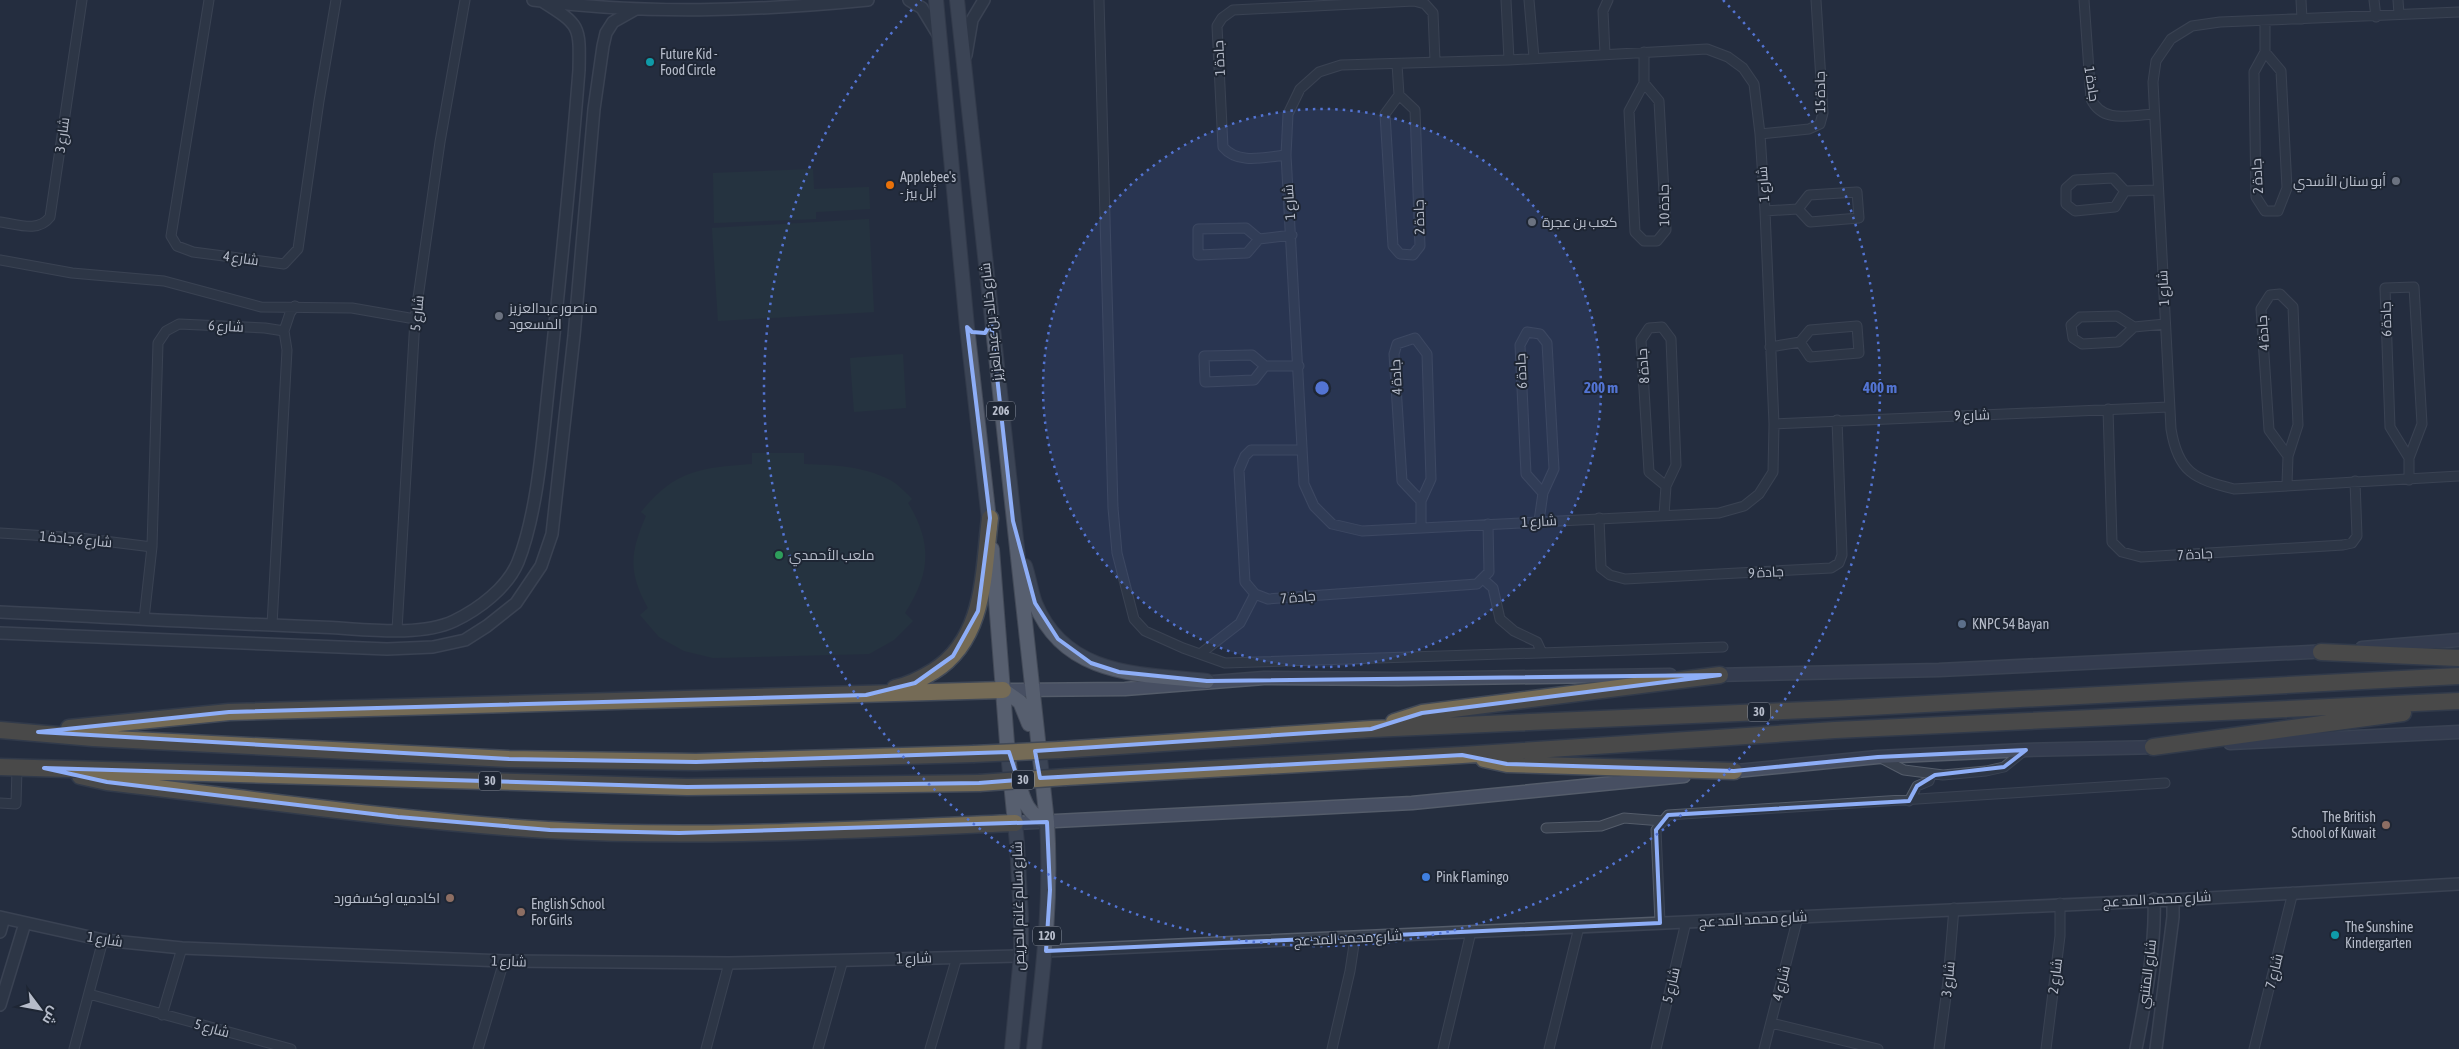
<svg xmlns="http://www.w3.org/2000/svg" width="2459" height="1049" viewBox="0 0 2459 1049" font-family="'Asap Condensed',Cairo,sans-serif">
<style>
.green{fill:#273b40}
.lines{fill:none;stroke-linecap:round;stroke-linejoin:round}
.minor-casing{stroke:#545c6a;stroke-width:11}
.tertiary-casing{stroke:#545c6a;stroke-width:14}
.secondary-casing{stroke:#545c6a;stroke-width:15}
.primary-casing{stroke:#434a58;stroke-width:16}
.motorway-casing{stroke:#414957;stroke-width:19}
.minor{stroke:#39414f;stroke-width:9}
.tertiary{stroke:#39414f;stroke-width:11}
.secondary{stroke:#474f62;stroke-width:12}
.primary{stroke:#575f6f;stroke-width:14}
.motorway{stroke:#756b56;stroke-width:16}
.motorway-bridge-casing{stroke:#414957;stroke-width:19;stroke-linecap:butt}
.motorway-bridge{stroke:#756b56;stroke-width:16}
.marked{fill:none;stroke:#8eaef7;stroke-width:4;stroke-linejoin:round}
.ring{fill:none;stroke:#5374d3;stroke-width:2.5;stroke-dasharray:2.5 5}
.culture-dot{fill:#0f9aa8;stroke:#1e2634;stroke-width:2}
.worship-dot{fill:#6b7280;stroke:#1e2634;stroke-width:2}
.food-dot{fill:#e8710a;stroke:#1e2634;stroke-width:2}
.leisure-dot{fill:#2e9e5b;stroke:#1e2634;stroke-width:2}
.service-dot{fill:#5c6f8a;stroke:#1e2634;stroke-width:2}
.education-dot{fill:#8d6e63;stroke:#1e2634;stroke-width:2}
.shop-dot{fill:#3f7fe0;stroke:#1e2634;stroke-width:2}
.labels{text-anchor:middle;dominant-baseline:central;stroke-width:4;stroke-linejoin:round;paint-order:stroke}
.shield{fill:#1e2634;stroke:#888f9d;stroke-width:1}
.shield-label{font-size:12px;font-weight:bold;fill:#b6bcca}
.poi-label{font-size:14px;fill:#b6bcca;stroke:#1e2634;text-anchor:start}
.street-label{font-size:14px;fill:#b6bcca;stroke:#1e2634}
.centre{fill:#5374d3;stroke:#1e2634;stroke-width:2.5}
.ring-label{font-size:15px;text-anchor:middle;font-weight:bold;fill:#5374d3;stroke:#1e2634;stroke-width:4;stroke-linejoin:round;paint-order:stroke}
</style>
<rect width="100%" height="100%" fill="#252e3f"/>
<path class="green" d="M813,169L814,189L869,187L870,209L816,212V219L714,223L713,173Z
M869,219L874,312L718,321L712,228Z
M903,354L906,408L854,412L850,358Z
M752,453H804V464C832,465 862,466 888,479C897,483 905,492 912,499L908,503C933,544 930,574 905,613L913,621L894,640L869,654L713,658L684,651L659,637L640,615L648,608C628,572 630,553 646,516L641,512C675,470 700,468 752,464Z"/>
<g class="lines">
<g class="minor-casing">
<path id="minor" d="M209,0L171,236L177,246L193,252L284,264L298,249L319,101L336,0
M1099,0L1113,508L1117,553L1134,619L1145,631L1183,648L1225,663L1723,647
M1506,0L1509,60
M1529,0L1534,58
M2084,0L2091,99C2103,124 2130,115 2154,114
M2301,0L2302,19
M2374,0L2376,17
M2398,0L2399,14
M2459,12L2220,22L2192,26L2171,39L2156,61L2153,82L2171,429C2178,472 2194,479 2234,489L2459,476
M1707,49L1728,57L1743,68L1754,84L1760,134L1765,211L1774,424L1773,472L1759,494L1744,506L1719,513L1362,531L1332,524L1314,506L1304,484L1286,155L1288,114L1300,89L1319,72L1341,65L1509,60Z
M2265,52L2281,71L2287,188L2278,211H2265L2256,197L2254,72L2265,52V21
M1605,54L1603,11L1608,0
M1397,64L1399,95L1385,114L1393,246L1400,254L1413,255L1420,246L1415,110L1399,95
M1644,83L1659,101L1666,230L1657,241H1644L1635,232L1629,111L1644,83V52
M1760,134L1809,129L1820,124L1823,113L1816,0
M1286,155C1265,157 1238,165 1223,147L1217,26L1222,18L1233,10L1414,1L1425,4L1433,13L1435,61
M2125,191L2115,207L2075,211L2066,204V188L2075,180L2113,178L2125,191L2157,190
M1857,192L1859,218L1810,222L1798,209L1809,195Z
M1765,211L1798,209
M0,222C17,224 38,233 50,217L82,0
M1259,239L1247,253L1198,255V229L1246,228L1259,239L1292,235
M0,260L72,273L164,281L261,307L352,308L415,319
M2134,327L2118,342L2082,344L2073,338L2071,325L2080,317L2117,316L2134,327L2165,324
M284,331L290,313L295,306
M1770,347L1800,342L1810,330L1857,326L1859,353L1810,357L1800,342
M1265,366L1254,380L1205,382L1204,356L1252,355L1265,366H1299
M2108,409L2112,542L2122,552L2141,557L2343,545L2352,543L2357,536L2355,481
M1774,424L2169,407
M1301,450H1251L1245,456L1239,470L1245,582L1255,594L1268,599L1477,584L1489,572L1488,524
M2409,480V458L2390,427L2385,288L2414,287L2422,424L2409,458
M2287,484L2288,456L2269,430L2261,309L2270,295L2280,294L2293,307L2298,425L2288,456
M1421,501L1402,481L1394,354L1397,344L1415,338L1427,354L1431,479L1421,501V527
M1664,515L1666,486L1676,465L1671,339L1662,327L1649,328L1641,340L1649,472L1666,486
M1599,518L1601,568L1610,575L1625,579L1831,568L1839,563L1842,555L1837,420
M1539,521L1543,493L1554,469L1547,343L1540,334L1527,332L1520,345L1526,474L1543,493
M0,533L80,538L152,547
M1483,579L1493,588L1500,619L1514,631L1537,642L1542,653
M144,619L152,547L158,343L166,331L179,324L265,328L284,331L287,350L272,625
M397,630L415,319L440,142L465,0
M1200,654L1240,623L1255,594
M1879,757L1904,770L1943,775L1986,771L2004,767L2025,750
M1909,801L1917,786L1929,781L1931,775
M0,803L16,804L17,768
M1546,828L1601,826L1624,818L1662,821
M1660,923L1656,830L1668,815L2165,783
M89,994L291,1049
M162,1015L182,948
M1771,1023L1878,1049
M74,1049L103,940
M478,1049L504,961
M706,1049L729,963
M818,1049L843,960
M930,1049L957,957
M1332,1049L1350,971L1355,938
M1443,1049L1471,932
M1549,1049L1579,927
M1656,1049L1686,922
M1764,1049L1798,917
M1939,1049L1948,981L1954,908
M2046,1049L2060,936V903
M2254,1049L2293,892"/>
</g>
<g class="tertiary-casing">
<path id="tertiary" d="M533,0C645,15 756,11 868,0
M909,0L922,8L939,36
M966,55L972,20L984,0
M0,612C106,617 212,623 319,627C358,628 418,638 454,621C479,609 507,588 518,562C538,512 543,436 549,382C560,278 571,174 579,70C580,25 580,25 542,1
M0,633L387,649L433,647L465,640L487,626L516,603L541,566L552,534L574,336L594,109L603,46L606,33L613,22L636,9
M0,917L103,940L182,948L504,961L729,963L1021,956
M0,932L4,918
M1046,951L2173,900L2459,884
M0,1005L25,923
M2136,1049C2145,1003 2156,945 2154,899
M2156,1049L2173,917V900"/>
</g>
<g class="secondary-casing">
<path id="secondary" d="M2362,648L2459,640
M1713,675L1939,670L2330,651
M1003,690L1125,689L1264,678L1398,679L1670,675
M2230,743L2459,732
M1726,772L1878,757L2026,750L2162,747
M1015,823L1412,803L1684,776"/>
</g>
<g class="primary-casing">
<path id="primary" d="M936,0L967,327L990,528
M957,0L1047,822C1052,901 1043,971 1034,1049
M992,549L1007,743L1017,843L1021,918V956L1012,1049
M1025,566C1029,578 1031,592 1035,603C1065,677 1140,674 1207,681
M1003,690L1020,702L1029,724
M1017,778C1023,798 1026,814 1047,822"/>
</g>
<g class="motorway-casing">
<path id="motorway" d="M2321,652L2459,658
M895,688C910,685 921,679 934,671C986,638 983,573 990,518
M1394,722L1422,713L1720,675
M69,728L229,712L1003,690
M0,730L93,738L509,759L696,762L973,754
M2153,747L2403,713
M1059,750L1371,729L1831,709L2459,676
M1484,759L1507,764L1734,771
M0,767L687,787L979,783
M80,776L107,782C254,799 401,821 548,830C703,839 861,829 1015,823
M1066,777L1462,755L1835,730L2459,701"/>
</g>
<use href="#minor" class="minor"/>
<use href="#tertiary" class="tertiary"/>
<use href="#secondary" class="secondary"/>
<use href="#primary" class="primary"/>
<use href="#motorway" class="motorway"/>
<g class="motorway-bridge-casing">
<path id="motorway-bridge" d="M973,754L1059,750
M979,783L1066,777"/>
</g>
<use href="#motorway-bridge" class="motorway-bridge"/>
</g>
<path d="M0 0H2459V1049H0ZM991,322L1013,521L1035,603L1058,639L1091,663L1119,672L1207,681L1720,675L1422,713L1371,729L1035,751L1040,778L1462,755L1507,764L1734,771L1878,757L2026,750L2004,767L1935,775L1917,786L1909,801L1668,815L1656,830L1660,923L1046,951L1050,890L1047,822L679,833L550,830L398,817L107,782L44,768L687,787L979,783L1018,780L1009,752L696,762L509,759L38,732L229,712L866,695L915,683L953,656L978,611L990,518L967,327L972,332L985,333Z" fill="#252e3f" fill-opacity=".55" fill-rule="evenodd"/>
<path class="marked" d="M991,322L1013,521L1035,603L1058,639L1091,663L1119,672L1207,681L1720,675L1422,713L1371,729L1035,751L1040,778L1462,755L1507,764L1734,771L1878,757L2026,750L2004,767L1935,775L1917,786L1909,801L1668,815L1656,830L1660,923L1046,951L1050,890L1047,822L679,833L550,830L398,817L107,782L44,768L687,787L979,783L1018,780L1009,752L696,762L509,759L38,732L229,712L866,695L915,683L953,656L978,611L990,518L967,327L972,332L985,333Z"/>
<circle cx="1322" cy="388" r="279" fill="#5374d3" fill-opacity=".12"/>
<g class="ring">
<circle cx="1322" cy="388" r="279"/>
<path d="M1723 0A558 558 0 1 1 921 0"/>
</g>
<g class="culture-dot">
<circle cx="650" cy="62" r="5"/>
<circle cx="2335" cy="935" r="5"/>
</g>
<g class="worship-dot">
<circle cx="2396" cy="181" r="5"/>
<circle cx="1532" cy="222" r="5"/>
<circle cx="499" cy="316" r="5"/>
</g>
<circle class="food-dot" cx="890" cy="185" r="5"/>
<circle class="leisure-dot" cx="779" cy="555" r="5"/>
<circle class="service-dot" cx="1962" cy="624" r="5"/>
<g class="education-dot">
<circle cx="2386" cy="825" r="5"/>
<circle cx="450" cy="898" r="5"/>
<circle cx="521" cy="912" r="5"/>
</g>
<circle class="shop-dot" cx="1426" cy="877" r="5"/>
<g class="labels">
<g class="shield">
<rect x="987" y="401.5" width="28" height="19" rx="4"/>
<rect x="1748" y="702.5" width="22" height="19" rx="4"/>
<rect x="1012" y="770.5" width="22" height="19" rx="4"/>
<rect x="479" y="771.5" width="22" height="19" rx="4"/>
<rect x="1033" y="926.5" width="28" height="19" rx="4"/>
</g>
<g class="shield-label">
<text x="1001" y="411">206</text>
<text x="1759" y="712">30</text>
<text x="1023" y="780">30</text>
<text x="490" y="781">30</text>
<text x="1047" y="936">120</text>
</g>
<g class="poi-label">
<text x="660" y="54">Future Kid -<tspan x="660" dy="16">Food Circle</tspan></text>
<text x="900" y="177">Applebee's<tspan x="900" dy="16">- أبل بيز</tspan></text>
<text x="2386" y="181" text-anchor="end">أبو سنان الأسدي</text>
<text x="1542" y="222">كعب بن عجرة</text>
<text x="509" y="308">منصور عبدالعزيز<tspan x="509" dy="16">المسعود</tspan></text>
<text x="789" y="555">ملعب الأحمدي</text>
<text x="1972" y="624">KNPC 54 Bayan</text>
<text x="2376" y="817" text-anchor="end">The British<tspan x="2376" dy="16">School of Kuwait</tspan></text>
<text x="1436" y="877">Pink Flamingo</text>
<text x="440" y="898" text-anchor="end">اكادميه اوكسفورد</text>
<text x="531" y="904">English School<tspan x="531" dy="16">For Girls</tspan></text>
<text x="2345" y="927">The Sunshine<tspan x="2345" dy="16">Kindergarten</tspan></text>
</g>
<g class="street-label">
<text transform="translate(1219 58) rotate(-93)">جادة 1</text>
<text transform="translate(2092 84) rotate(81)">جادة 1</text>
<text transform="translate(1820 92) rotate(-91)">جادة 15</text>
<text transform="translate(62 135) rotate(-82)">شارع 3</text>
<text transform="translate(2257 176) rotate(-93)">جادة 2</text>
<text transform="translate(1763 184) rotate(-94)">شارع 1</text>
<text transform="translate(1289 202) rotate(-94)">شارع 1</text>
<text transform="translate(1664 205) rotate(-91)">جادة 10</text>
<text transform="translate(1419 217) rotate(-92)">جادة 2</text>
<text transform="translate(241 258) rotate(8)">شارع 4</text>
<text transform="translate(2163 288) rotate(-93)">شارع 1</text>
<text transform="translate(417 313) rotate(-84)">شارع 5</text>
<text transform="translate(2386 319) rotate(-92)">جادة 6</text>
<text transform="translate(991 322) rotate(-96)">شارع خالد بن عبدالعزيز</text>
<text transform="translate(226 326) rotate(3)">شارع 6</text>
<text transform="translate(2263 333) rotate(-94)">جادة 4</text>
<text transform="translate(1643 366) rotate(-94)">جادة 8</text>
<text transform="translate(1521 371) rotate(-93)">جادة 6</text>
<text transform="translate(1396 377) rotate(-93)">جادة 4</text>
<text transform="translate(1972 415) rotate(-2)">شارع 9</text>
<text transform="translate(1539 521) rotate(-3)">شارع 1</text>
<text transform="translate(76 539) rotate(5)">شارع 6 جادة 1</text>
<text transform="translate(2195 554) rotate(-3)">جادة 7</text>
<text transform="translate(1766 572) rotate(-3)">جادة 9</text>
<text transform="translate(1298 597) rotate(-5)">جادة 7</text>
<text transform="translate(2157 899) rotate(-3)">شارع محمد المد عج</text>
<text transform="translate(1018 906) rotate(-91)">شارع سالم غانم الحريص</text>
<text transform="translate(1753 919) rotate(-3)">شارع محمد المد عج</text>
<text transform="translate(1348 938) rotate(-3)">شارع محمد المد عج</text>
<text transform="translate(105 939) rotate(9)">شارع 1</text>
<text transform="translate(914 958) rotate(-2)">شارع 1</text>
<text transform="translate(509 961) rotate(2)">شارع 1</text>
<text transform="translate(2274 971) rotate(-76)">شارع 7</text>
<text transform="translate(2147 974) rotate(-83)">شارع المتنبي</text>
<text transform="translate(2055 976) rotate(-83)">شارع 2</text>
<text transform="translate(1948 979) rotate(-84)">شارع 3</text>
<text transform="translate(1781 983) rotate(-76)">شارع 4</text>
<text transform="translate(1671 985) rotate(-77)">شارع 5</text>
<text transform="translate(212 1028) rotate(15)">شارع 5</text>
</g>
</g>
<circle cx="1322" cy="388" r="8" class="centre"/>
<g class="ring-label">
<text x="1601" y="393">200 m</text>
<text x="1880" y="393">400 m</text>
</g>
<g transform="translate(40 1009) rotate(122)" stroke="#1e2634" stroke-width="4" paint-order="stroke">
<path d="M0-4L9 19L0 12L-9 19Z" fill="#b6bcca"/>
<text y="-8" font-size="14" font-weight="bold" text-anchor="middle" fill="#b6bcca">ش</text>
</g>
</svg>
